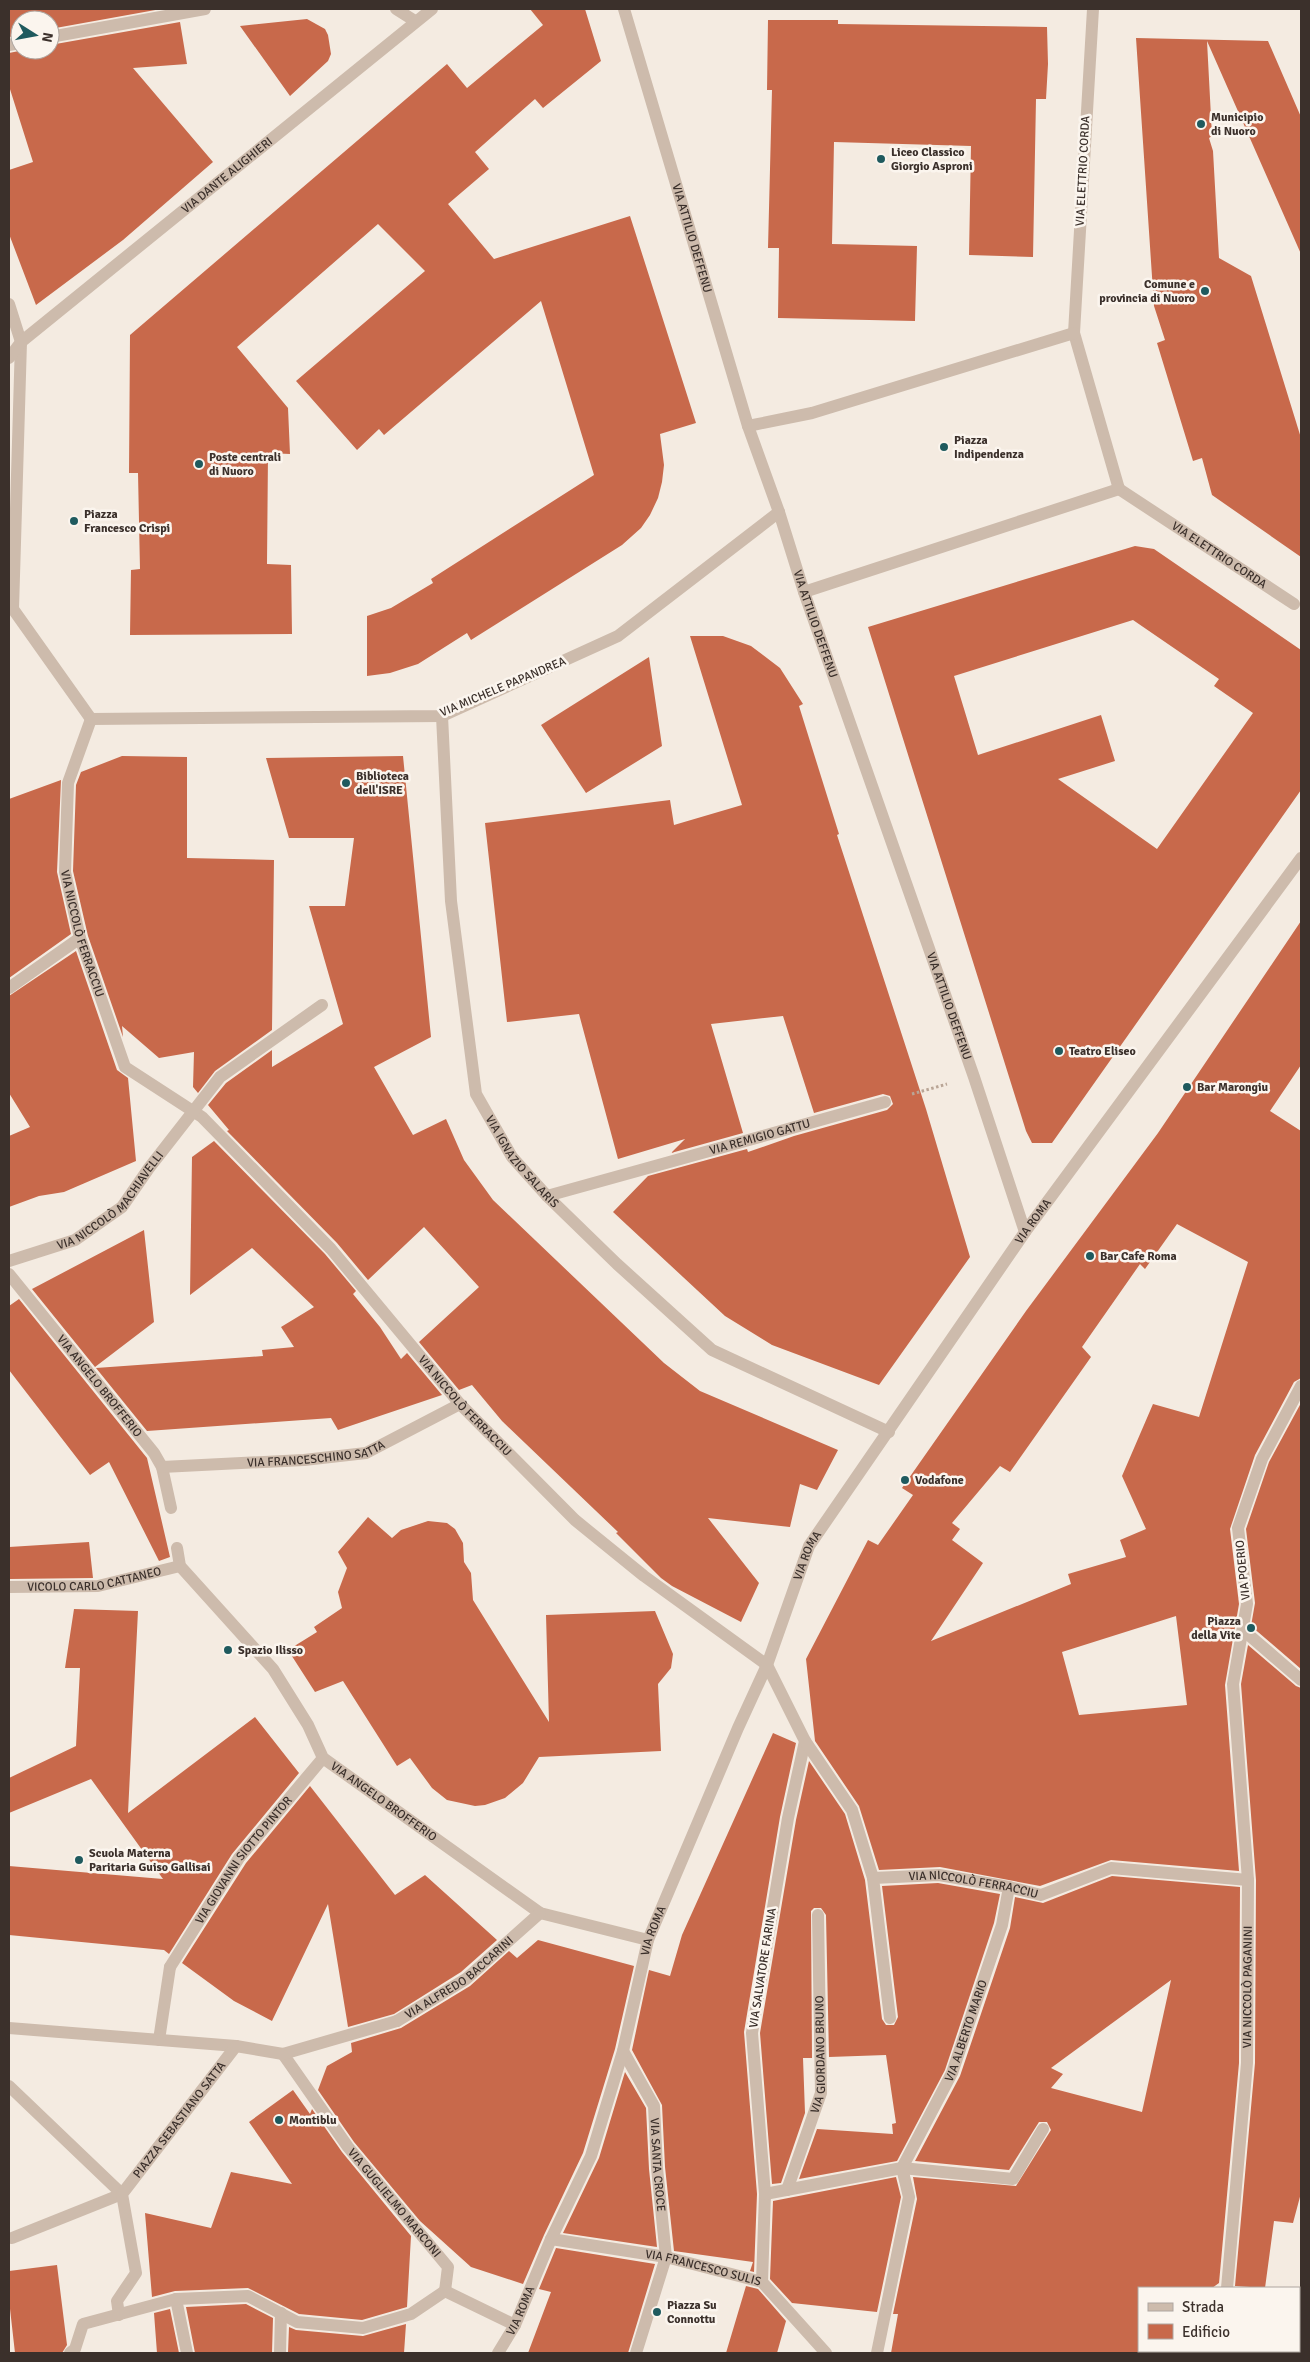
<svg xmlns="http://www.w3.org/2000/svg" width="1310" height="2362" viewBox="0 0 1310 2362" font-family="Signika,sans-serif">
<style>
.building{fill:#c8694b;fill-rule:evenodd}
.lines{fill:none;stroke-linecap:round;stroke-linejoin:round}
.path{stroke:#b9a596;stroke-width:3;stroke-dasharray:2.5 2.5;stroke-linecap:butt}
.pedestrian{stroke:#cdbbac;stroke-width:12}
.minor{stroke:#cdbbac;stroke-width:12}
.tertiary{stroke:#cdbbac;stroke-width:12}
.poi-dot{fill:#1f5a5e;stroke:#fbf5ee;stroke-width:2}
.labels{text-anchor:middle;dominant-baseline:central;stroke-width:5;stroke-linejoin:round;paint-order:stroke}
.poi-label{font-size:12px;font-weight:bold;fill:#3b302b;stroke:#fbf5ee;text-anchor:start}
.street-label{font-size:12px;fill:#3b302b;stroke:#fbf5ee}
</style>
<rect width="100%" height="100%" fill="#f4ebe1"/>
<path class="building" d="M9,9H161L50,29V20H20V35L9,37Z
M530,9H585L601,61L543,108L535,99L475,152L489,169L448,204L494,259L630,216L696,423L660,434L664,465L662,482L658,498L650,515L641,528L622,545L471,640L467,633L418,664L390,673L367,676V616L391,608L433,583L431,579L594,475L541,301L384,435L379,429L357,450L296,381L425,271L378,224L237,347L288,408L290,454L268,453L267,564L291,565L292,634L130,635L131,570L140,569L138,473H129L130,335L447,64L467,88L543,25Z
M307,19L325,29L328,35L331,54L328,61L290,96L240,26Z
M768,20H838V24L1047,27L1048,64L1046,99H1036L1033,257L969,255L971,146L834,142L832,244L917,246L915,321L778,318L779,248H768L772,90H767Z
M180,22L187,64L133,68L213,162L123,240L36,305L9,234V170L33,162L9,86V53L24,50H50V45Z
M1136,38L1268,41L1301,117V254L1207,41L1212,136L1209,138L1213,151L1219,258L1251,276L1301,438V557L1212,495L1202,458L1193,461L1157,343L1165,340L1154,306Z
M1135,546L1154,549L1301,650V790L1052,1143H1032L1026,1131L868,627ZM1133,620L1219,679L1214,686L1253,713L1157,849L1058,779L1115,761L1101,715L978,755L954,676Z
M690,636H723L751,646L780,668L803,704L799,706L839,834L837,835L926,1109L970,1257L879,1385L772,1345L725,1316L613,1212L648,1176L747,1149L748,1152L794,1136L887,1110L893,1104L890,1096L883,1094L814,1113L783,1016L711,1024L743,1133L671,1153L685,1139L618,1159L579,1014L507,1022L485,823L670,800L674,825L742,805Z
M649,657L662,746L586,793L541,725Z
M122,756L187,757V858L274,860L272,1030L215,1071L198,1093L193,1087L194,1052L159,1058L122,1026L123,1037L88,936L73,871L76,785L81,772Z
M403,756L431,1037L374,1067L413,1135L446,1119L464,1160L493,1200L664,1363L700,1391L838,1450L817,1490L800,1484L790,1527L708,1518L759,1583L741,1622L672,1586L661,1578L616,1533L618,1532L502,1421L472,1385L459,1390L419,1342L479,1287L424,1227L368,1280L337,1243L227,1131L229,1130L208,1105L226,1083L272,1050V1067L343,1024L309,906H345L354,838H289L266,758Z
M61,780L57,872L71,934L9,978V799Z
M1301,921V1065L1270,1111L1301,1131V1378L1294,1382L1255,1455L1230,1529L1239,1604L1225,1685L1239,1871L1111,1860L1040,1886L940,1867L879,1870L859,1806L815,1741L806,1659L868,1540L878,1545L913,1495L902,1488L1026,1311L1158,1133ZM1177,1224L1248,1262L1199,1417L1153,1404L1122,1476L1146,1529L1120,1540L1126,1557L1068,1574L1071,1584L931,1641L983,1563L952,1540L960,1529L952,1523L1000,1466L1010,1472L1091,1357L1082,1347L1140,1264L1145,1269ZM1176,1616L1187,1705L1079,1715L1062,1652Z
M76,951L117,1070L128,1078L136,1161L64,1192L39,1196L9,1207V1136L30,1127L9,1093V996Z
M214,1141L325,1254L356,1291L353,1294L380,1327L401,1359L407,1353L442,1395L338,1430L331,1418L147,1431L96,1368L263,1356L262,1350L294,1347L281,1327L314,1307L252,1248L190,1295L192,1157Z
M144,1230L154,1322L95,1367L32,1289Z
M19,1299L147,1458L170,1557L159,1561L109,1462L90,1475L9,1370V1306Z
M1301,1403V1669L1251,1626L1255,1603L1246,1529L1269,1462Z
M368,1517L392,1538L401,1530L428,1521L447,1523L455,1529L463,1543L464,1562L471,1573L473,1600L549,1722L546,1615L655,1611L673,1654L671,1668L658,1684L661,1751L539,1757L523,1783L505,1798L485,1805L475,1806L447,1800L432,1788L410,1758L397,1766L343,1681L315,1692L288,1650L317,1632L314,1627L342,1608L338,1592L347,1568L338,1552Z
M89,1542L93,1578L9,1579V1547Z
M74,1609L138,1611L128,1813L255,1717L299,1773L232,1854L169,1954L164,1950L9,1935V1866L163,1879L91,1779L9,1813V1778L76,1746L80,1668H65Z
M1248,1645L1296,1686L1301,1688V2193L1293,2223L1274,2221L1265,2288L1235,2286L1255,2063L1256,1880L1241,1684Z
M773,1733L796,1743L780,1817L744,2032L757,2194L754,2272L750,2271L753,2262L674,2251L665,2167L662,2105L632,2050L649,1970L670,1976L682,1935Z
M809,1761L845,1814L865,1880L882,2019L886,2025H894L898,2017L882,1886L938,1883L1000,1894L994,1923L945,2070L897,2161L799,2179L817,2129L893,2134L892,2124L896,2123L886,2055L829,2057L826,1915L821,1908H814L811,1911L812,2058H803L805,2113L781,2183L772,2184L760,2033L796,1820Z
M310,1786L395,1895L425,1875L497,1940L461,1972L394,2014L348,2027L328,1904L272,2021L234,2001L182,1963L246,1863Z
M1112,1876L1240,1887L1239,2063L1219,2283L1212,2288H1139V2353H891L898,2314H893L917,2199L913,2177L1016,2186L1051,2130L1047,2122H1039L1009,2170L915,2161L960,2076L1010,1928L1015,1897L1043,1903ZM1171,1980L1142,2112L1051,2088L1063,2074L1051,2068Z
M538,1940L634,1966L615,2049L583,2153L544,2235L523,2284L471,2267L420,2221L354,2142L318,2090L327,2066L352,2052L351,2043L401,2028L470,1986L509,1951L517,1958Z
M625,2072L646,2108L649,2169L657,2247L563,2233L599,2158Z
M293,2090L310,2114L312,2109L342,2152L411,2236L407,2307L362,2320L299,2314L248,2288L175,2291L152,2297L145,2213L211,2228L231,2172L292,2184L249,2122Z
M896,2177L901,2197L877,2312L792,2303L770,2279L773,2201Z
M556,2248L655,2264L628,2353H528L551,2292L539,2289Z
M57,2265L67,2345L62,2353H15L9,2300V2271Z
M746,2286L758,2289L786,2321L777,2353H726Z
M246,2304L273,2318L272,2353H195L186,2307Z
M170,2309L179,2353H157L154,2313Z
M406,2324L404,2353H288L289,2327L296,2330L363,2336Z"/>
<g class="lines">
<path class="path" d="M912,1094L947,1084"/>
<g class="pedestrian">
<path id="s1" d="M9,1274L154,1453L162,1467L171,1508"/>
<path id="s2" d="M162,1467L304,1460L366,1453L460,1404"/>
<path d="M9,2028L236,2046"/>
<path d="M159,2040L170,1967"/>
<path id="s3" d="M623,2051L654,2106L657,2168L666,2257L636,2353"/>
<path id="s4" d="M283,2054L348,2147L448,2267L445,2291"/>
<path d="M9,2086L122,2194L12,2238"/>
<path id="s5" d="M119,2315L117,2301L136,2273L122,2194L236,2046L283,2054L397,2021"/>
</g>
<g class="minor">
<path d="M396,9L415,21"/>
<path id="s6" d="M624,9L748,426L779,512L804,592L974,1077L1025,1232"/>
<path d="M1093,9L1074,333L1119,489"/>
<path d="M50,37L205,9"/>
<path d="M9,45L20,43"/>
<path d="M9,304L21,342L13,609L91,719"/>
<path id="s7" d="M9,358L21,342L432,9"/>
<path d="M748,426L812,413L1074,333"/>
<path id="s8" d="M1119,489L1294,604"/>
<path d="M804,592L1119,489"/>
<path id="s9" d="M442,716L451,901L476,1094L512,1157L547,1196L617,1264L712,1350L889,1432"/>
<path id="s10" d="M91,719L68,783L65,872L80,938L125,1067L202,1117L331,1249L460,1404L575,1520L644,1576L767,1665L805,1741L788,1818L752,2033L765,2194L762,2282"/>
<path d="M91,719L442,716L618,636L779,512"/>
<path d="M9,988L80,938"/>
<path id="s11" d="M547,1196L885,1102"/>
<path id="s12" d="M9,1261L75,1240L122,1207L149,1168L220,1077L322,1005"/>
<path id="s13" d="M177,1548L180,1566L273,1669L308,1725L323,1758L540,1913L648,1940"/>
<path id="s14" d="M9,1587L98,1586L180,1566"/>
<path d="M1243,1630L1301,1680"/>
<path id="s15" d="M805,1741L852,1810L873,1878L939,1875L1009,1887L1041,1895L1111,1868L1248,1880"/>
<path d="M873,1878L890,2018"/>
<path id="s16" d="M170,1967L239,1858L323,1758"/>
<path id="s17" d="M397,2021L466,1979L540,1913"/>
<path id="s18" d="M787,2190L821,2093L818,1915"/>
<path d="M765,2194L902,2168L1013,2179L1043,2129"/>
<path id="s19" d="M551,2239L666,2257L762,2282L826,2353"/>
<path id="s20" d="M1227,2288L1247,2063L1248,1880L1233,1684L1247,1604L1238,1528L1262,1459L1301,1386"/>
<path d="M176,2299L187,2353"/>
<path d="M1299,2337L1301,2338"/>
<path d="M70,2353L75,2349L83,2324L176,2299L248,2296L297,2322L363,2328L411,2314L445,2291L515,2325"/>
<path d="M280,2353L281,2313"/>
<path id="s21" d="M877,2353L909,2197L902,2168L952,2073L1002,1925L1009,1887"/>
<path d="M1154,2353L1159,2351"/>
</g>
<path class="tertiary" id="s22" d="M498,2353L515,2325L551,2239L591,2156L623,2051L648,1940L738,1728L767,1665L809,1546L1025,1232L1301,858"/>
</g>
<g class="poi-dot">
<circle cx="1201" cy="124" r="5"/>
<circle cx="881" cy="159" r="5"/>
<circle cx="1205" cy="291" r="5"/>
<circle cx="944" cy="447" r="5"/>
<circle cx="199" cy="464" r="5"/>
<circle cx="74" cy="521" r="5"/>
<circle cx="346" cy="783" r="5"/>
<circle cx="1059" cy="1051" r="5"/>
<circle cx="1187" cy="1087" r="5"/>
<circle cx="1090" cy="1256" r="5"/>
<circle cx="905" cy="1480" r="5"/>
<circle cx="1251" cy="1628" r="5"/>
<circle cx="228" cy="1650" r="5"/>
<circle cx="79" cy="1860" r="5"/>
<circle cx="279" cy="2120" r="5"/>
<circle cx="657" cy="2312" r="5"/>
</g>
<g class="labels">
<g class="poi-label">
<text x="1211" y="117">Municipio<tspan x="1211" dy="14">di Nuoro</tspan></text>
<text x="891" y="152">Liceo Classico<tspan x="891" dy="14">Giorgio Asproni</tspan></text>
<text x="1195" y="284" text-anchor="end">Comune e<tspan x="1195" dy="14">provincia di Nuoro</tspan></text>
<text x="954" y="440">Piazza<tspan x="954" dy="14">Indipendenza</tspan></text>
<text x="209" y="457">Poste centrali<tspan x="209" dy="14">di Nuoro</tspan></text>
<text x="84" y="514">Piazza<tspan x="84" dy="14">Francesco Crispi</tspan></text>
<text x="356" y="776">Biblioteca<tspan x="356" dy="14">dell'ISRE</tspan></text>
<text x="1069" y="1051">Teatro Eliseo</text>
<text x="1197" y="1087">Bar Marongiu</text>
<text x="1100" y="1256">Bar Cafe Roma</text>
<text x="915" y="1480">Vodafone</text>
<text x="1241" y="1621" text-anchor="end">Piazza<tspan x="1241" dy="14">della Vite</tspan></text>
<text x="238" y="1650">Spazio Ilisso</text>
<text x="89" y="1853">Scuola Materna<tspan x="89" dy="14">Paritaria Guiso Gallisai</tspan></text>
<text x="289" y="2120">Montiblu</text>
<text x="667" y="2305">Piazza Su<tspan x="667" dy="14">Connottu</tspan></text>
</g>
<g class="street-label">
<text transform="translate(1083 171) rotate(-87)">VIA ELETTRIO CORDA</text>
<text stroke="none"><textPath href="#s7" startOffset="285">VIA DANTE ALIGHIERI</textPath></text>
<text stroke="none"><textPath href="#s6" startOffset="239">VIA ATTILIO DEFFENU</textPath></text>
<text stroke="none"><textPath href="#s8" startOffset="120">VIA ELETTRIO CORDA</textPath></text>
<text stroke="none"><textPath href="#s6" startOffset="644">VIA ATTILIO DEFFENU</textPath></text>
<text transform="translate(503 687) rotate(-23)">VIA MICHELE PAPANDREA</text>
<text stroke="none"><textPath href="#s10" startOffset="221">VIA NICCOLÒ FERRACCIU</textPath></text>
<text stroke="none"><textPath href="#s6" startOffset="1049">VIA ATTILIO DEFFENU</textPath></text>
<text stroke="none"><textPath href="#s11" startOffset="221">VIA REMIGIO GATTU</textPath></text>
<text stroke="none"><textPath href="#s9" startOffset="462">VIA IGNAZIO SALARIS</textPath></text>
<text stroke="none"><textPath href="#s12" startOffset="122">VIA NICCOLÒ MACHIAVELLI</textPath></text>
<text stroke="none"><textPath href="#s22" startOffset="1262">VIA ROMA</textPath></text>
<text stroke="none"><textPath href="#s1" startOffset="144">VIA ANGELO BROFFERIO</textPath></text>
<text stroke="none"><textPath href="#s10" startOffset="844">VIA NICCOLÒ FERRACCIU</textPath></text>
<text stroke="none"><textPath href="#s2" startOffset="155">VIA FRANCESCHINO SATTA</textPath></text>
<text stroke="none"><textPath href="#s22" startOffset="858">VIA ROMA</textPath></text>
<text transform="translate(1243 1570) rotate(-96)">VIA POERIO</text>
<text stroke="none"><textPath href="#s14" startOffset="86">VICOLO CARLO CATTANEO</textPath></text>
<text stroke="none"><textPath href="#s13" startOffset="334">VIA ANGELO BROFFERIO</textPath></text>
<text stroke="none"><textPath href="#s16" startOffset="130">VIA GIOVANNI SIOTTO PINTOR</textPath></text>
<text stroke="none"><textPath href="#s15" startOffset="256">VIA NICCOLÒ FERRACCIU</textPath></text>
<text stroke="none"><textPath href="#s22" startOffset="452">VIA ROMA</textPath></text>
<text transform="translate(763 1968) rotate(-81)">VIA SALVATORE FARINA</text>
<text stroke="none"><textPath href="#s17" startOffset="76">VIA ALFREDO BACCARINI</textPath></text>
<text stroke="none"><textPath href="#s20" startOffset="302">VIA NICCOLÒ PAGANINI</textPath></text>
<text stroke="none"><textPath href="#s21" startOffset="341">VIA ALBERTO MARIO</textPath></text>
<text stroke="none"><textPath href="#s18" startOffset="141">VIA GIORDANO BRUNO</textPath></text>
<text stroke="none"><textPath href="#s5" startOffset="222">PIAZZA SEBASTIANO SATTA</textPath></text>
<text stroke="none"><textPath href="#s3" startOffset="122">VIA SANTA CROCE</textPath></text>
<text stroke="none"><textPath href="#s4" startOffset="186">VIA GUGLIELMO MARCONI</textPath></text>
<text stroke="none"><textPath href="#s19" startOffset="155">VIA FRANCESCO SULIS</textPath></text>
<text stroke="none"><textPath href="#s22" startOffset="48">VIA ROMA</textPath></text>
</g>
</g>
<rect width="1310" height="2362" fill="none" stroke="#3b302b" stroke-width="20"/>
<rect x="1138" y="2287" width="162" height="65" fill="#fbf5ee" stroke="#aea6a0"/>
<rect x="1148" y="2303" width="25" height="8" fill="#cdbbac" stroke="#aea6a0"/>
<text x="1182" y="2312" font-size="15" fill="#3b302b">Strada</text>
<rect x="1148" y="2324" width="25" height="15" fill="#c8694b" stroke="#aea6a0"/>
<text x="1182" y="2337" font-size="15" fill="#3b302b">Edificio</text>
<g transform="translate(35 35) rotate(101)"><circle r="24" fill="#fbf5ee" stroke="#aea6a0"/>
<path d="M0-4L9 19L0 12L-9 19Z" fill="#1f5a5e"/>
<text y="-8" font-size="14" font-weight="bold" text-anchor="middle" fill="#3b302b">N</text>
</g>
</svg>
